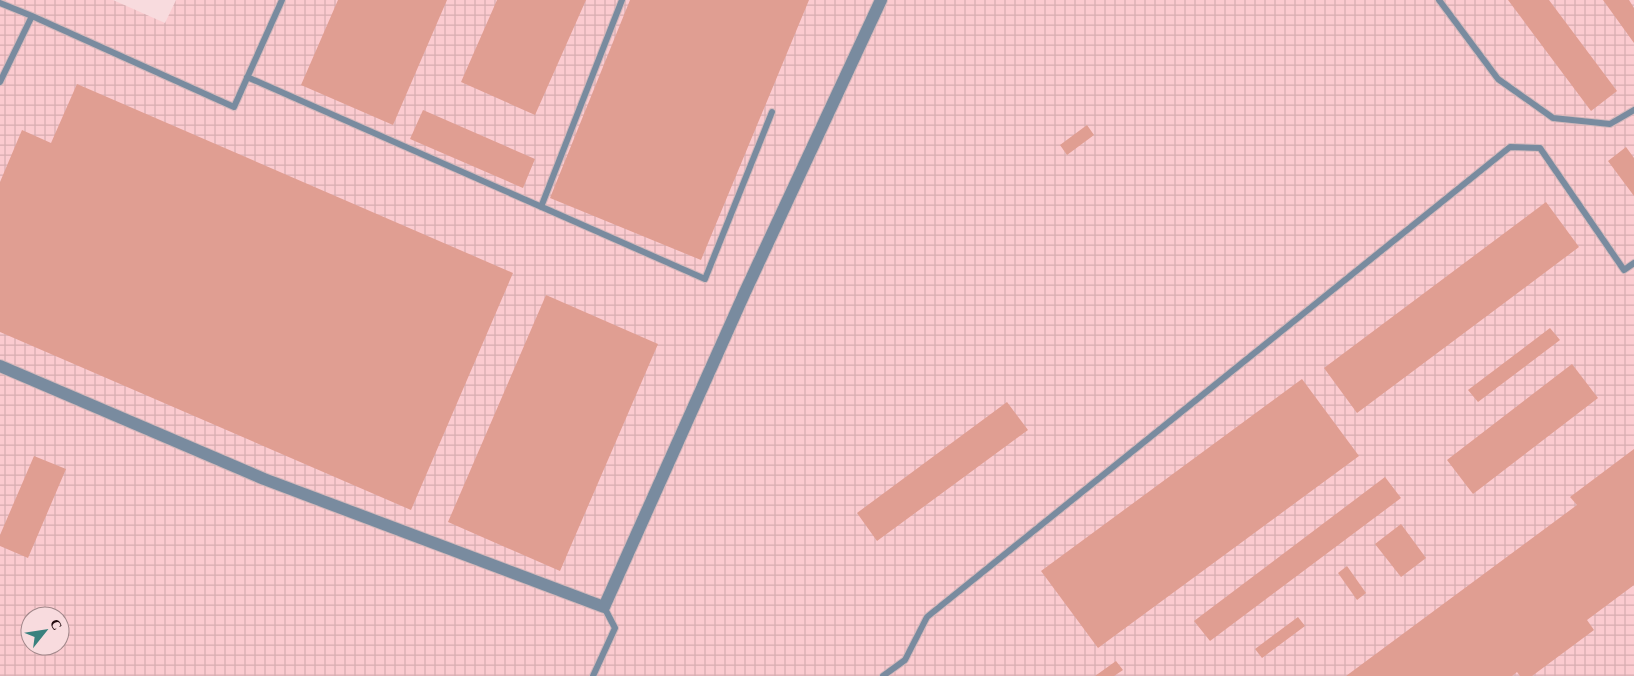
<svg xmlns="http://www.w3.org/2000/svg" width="1634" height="676" viewBox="0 0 1634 676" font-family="Georgia,serif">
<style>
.industrial{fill:url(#industrial-grid);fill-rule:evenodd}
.building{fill:#e09e92}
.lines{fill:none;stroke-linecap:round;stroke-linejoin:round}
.lane-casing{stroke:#d5b9bc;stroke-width:8}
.street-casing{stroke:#d5b9bc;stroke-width:14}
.lane{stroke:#798b9f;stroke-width:6}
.street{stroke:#798b9f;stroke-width:12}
</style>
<defs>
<pattern id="industrial-grid" width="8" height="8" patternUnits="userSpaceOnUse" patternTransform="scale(1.25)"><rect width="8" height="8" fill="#fbcbd0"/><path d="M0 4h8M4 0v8" fill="none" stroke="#d7adb1"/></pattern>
</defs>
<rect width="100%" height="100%" fill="#f8dbde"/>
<path class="industrial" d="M0,0H113L165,23L176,0H1634V676H0ZM30,616H60V646H30Z"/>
<path class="building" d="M338,0H447L393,125L301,85Z
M497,0H586L535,115L461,82Z
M630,0H809L701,260L550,198Z
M1508,0H1549L1617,91L1591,111Z
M1603,0H1629L1634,8V43Z
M77,84L513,273L411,510L0,332V182L22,130L51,143Z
M423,110L535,159L523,188L410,139Z
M1087,125L1094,135L1067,155L1060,145Z
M1626,147L1634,158V196L1608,161Z
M1546,202L1579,247L1357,413L1324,368Z
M546,295L658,344L560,571L448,522Z
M1550,328L1560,340L1478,402L1468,390Z
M1572,364L1598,398L1473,494L1447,460Z
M1302,379L1359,456L1098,648L1041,571Z
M1007,402L1028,430L877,541L857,513Z
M1634,449V585L1587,620L1594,630L1532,676H1520L1517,672L1512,676H1346L1577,505L1570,497Z
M34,456L66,469L28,558L0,546V535Z
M1385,477L1401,498L1210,641L1194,621Z
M1401,524L1426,558L1401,577L1375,544Z
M1347,566L1366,593L1357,600L1338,573Z
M1298,617L1305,626L1262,658L1255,649Z
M1116,661L1123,670L1114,676H1095Z"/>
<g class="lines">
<g class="lane-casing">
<path id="lane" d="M1439,0L1498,79L1553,118L1610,124L1634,110
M0,3L32,16
M247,77L705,279L772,112
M0,82L32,16L234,107L282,0
M541,207L622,0
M593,676L615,628L604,607
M883,676L905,660L927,617L1510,147L1540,148L1624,270L1634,263"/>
</g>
<g class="street-casing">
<path id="street" d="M0,366L264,479L604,607L745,292L881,0"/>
</g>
<use href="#lane" class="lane"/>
<use href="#street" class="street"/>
</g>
<g transform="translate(45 631) rotate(60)"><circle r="24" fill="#f8dbde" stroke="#a1878a"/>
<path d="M0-4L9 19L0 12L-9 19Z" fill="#39817e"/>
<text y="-8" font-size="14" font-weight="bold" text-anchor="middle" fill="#1f080c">С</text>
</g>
</svg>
